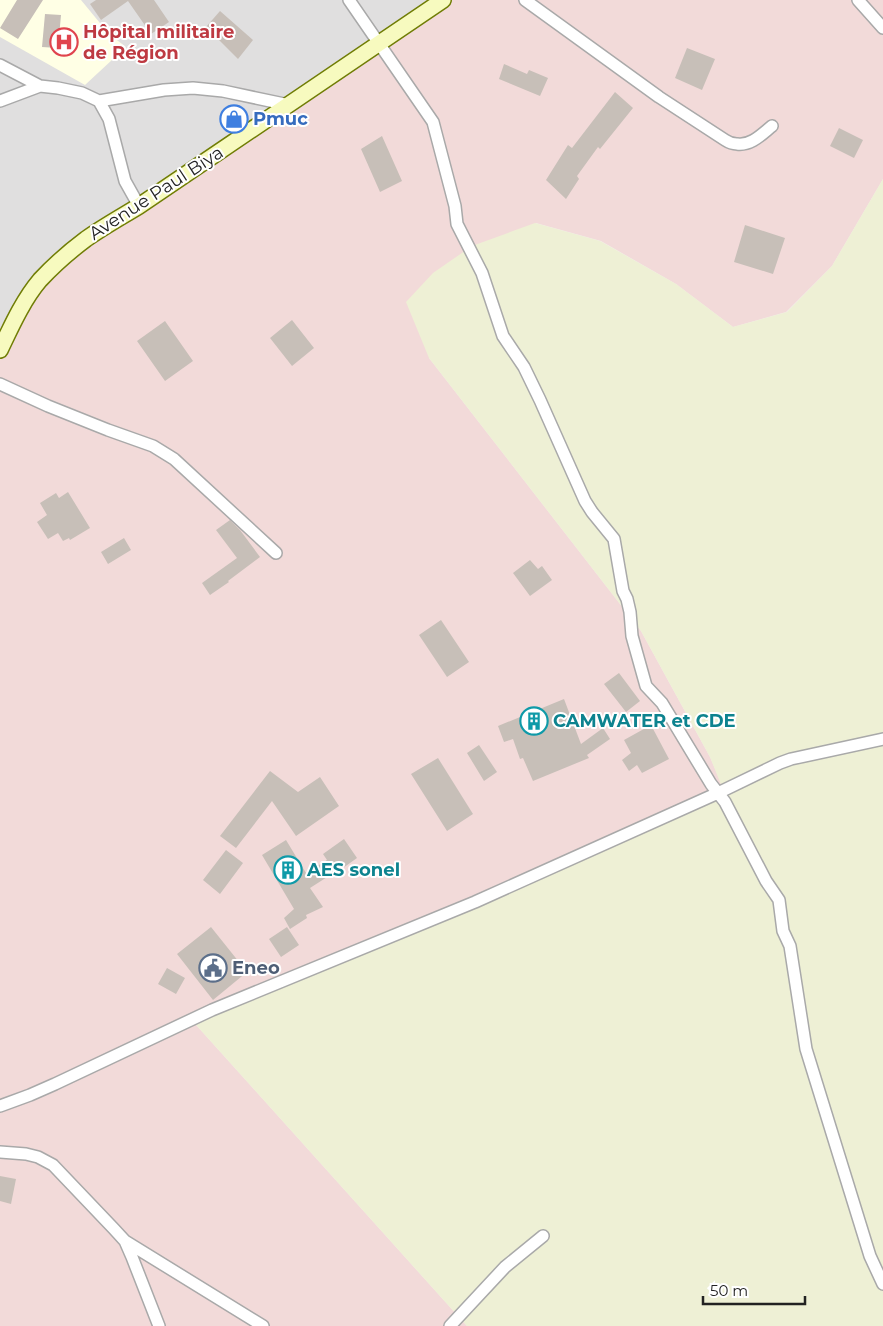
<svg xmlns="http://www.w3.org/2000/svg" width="883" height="1326" viewBox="0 0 883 1326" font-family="Montserrat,sans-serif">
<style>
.residential{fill:#e0dfdf}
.commercial{fill:#f2dad9}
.education{fill:#ffffe5}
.farmland{fill:#eef0d5}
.building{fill:#c7bfb8}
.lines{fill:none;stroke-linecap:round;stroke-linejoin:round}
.street-casing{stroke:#a9a9a9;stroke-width:14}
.secondary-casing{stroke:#707d05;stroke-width:18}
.street{stroke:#fff;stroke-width:11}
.secondary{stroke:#f7fabf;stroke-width:15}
.labels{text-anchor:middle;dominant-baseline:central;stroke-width:4;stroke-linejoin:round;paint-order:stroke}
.health-label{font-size:18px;font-weight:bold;fill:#be3a42;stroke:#fff;text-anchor:start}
.shop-label{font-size:18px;font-weight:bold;fill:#366cbe;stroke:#fff;text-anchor:start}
.street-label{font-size:18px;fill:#222;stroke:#fff}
.culture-label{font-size:18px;font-weight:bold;fill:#0d838f;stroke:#fff;text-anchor:start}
.service-label{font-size:18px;font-weight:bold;fill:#4e5e75;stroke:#fff;text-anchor:start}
</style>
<rect width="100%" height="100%" fill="#f2efe9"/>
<path class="residential" d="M0,0H444L0,356Z"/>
<path class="commercial" d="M444,0H883V179L832,266L786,312L733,327L676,284L601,241L536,223L429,358L641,631L710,757L725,792L547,868L254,986L188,1016L467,1326H0V356L38,287L81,246Z"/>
<path class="education" d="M0,0H81L109,34L126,47L85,85L0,37Z"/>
<path class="farmland" d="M883,179V1326H467L188,1016L254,986L547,868L724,792L710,757L641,631L429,358L406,302L433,273L472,246L535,223L600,241L676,284L733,327L787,312L832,266Z"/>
<path class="building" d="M17,0H43L18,39L0,28Z
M96,0H154L169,22L151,34L128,1L101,20L90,4Z
M220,11L253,40L238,59L206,27Z
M45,14L61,15L58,48L42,47Z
M687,48L715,59L702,90L675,78Z
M504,64L527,74L529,70L548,78L540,96L499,79Z
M615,92L633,108L600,149L598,147L577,176L579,179L566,199L546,180L568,145L572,148Z
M839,128L863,140L854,158L830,146Z
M382,136L402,181L380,192L361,149Z
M745,225L785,238L773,274L734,262Z
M292,320L314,348L292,366L270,338Z
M165,321L193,361L165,381L137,341Z
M68,492L90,528L70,540L69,538L63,541L58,533L48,539L37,522L47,515L40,503L56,493L59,498Z
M230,520L240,530L260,557L228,581L229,582L210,595L202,583L237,558L216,530Z
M124,538L131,550L108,564L101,552Z
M530,560L538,569L542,566L552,580L530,596L513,573Z
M441,620L469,662L447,677L419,635Z
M619,673L640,701L626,712L604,684Z
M564,699L581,744L603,728L610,739L587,755L589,758L533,781L523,758L520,759L513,739L504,742L498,726Z
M651,725L669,759L642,773L637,765L629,771L622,760L631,753L624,740Z
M479,745L497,772L484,781L467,753Z
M438,758L473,814L447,831L411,774Z
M270,771L298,792L320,777L339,806L296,836L272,801L236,848L220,836Z
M344,839L357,858L336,873L335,872L310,888L323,907L306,915L307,918L290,929L284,918L294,909L262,855L286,840L306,873L327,860L323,854Z
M226,850L243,863L220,894L203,880Z
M211,927L247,972L213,1000L177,954Z
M287,927L299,945L281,957L269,939Z
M167,968L185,978L176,994L158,984Z
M0,1176L16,1179L11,1204L0,1201Z"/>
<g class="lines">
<g class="street-casing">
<path id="street" d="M349,0L433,122L455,206L457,224L482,273L503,336L524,367L540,400L585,501L592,512L614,539L623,591L627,599L630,612L632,636L646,686L662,703L711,784L725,802L766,881L779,900L783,931L790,946L806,1049L870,1256L883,1284
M525,0L659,97L725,140C728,142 733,144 737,144C751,146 762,134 772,126
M858,0L883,28
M0,65L40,86L58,88L82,93L99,101L164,90L193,88L223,91L289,105
M0,101L40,86
M99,101L109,119L125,181L139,206
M0,384L48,406L108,430L153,446L174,459L276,553
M0,1106L30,1095L55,1084L212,1010L475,902L718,793L780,763L791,759L883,739
M0,1152L26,1154L38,1157L53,1165L114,1229L125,1241L132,1257L159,1326
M125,1241L263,1326
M450,1326L505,1267L543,1236"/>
</g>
<g class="secondary-casing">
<path id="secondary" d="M0,350C11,327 23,300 40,280C54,265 70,251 86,239C103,227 121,217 139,206L443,0"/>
</g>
<use href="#street" class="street"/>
<use href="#secondary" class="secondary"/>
</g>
<defs>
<g id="hospital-ring" transform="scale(1.4375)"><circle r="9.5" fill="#fff" stroke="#e0444e" stroke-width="1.5"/><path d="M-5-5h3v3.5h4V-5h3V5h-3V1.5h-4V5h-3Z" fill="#e0444e"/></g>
<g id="shop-ring" transform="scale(1.4375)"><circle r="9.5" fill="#fff" stroke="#3f7fe0" stroke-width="1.5"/><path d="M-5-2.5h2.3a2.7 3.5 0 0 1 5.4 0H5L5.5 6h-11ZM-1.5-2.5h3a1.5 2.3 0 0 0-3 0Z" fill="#3f7fe0"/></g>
<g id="building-ring" transform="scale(1.4375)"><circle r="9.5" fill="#fff" stroke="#0f9aa8" stroke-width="1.5"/><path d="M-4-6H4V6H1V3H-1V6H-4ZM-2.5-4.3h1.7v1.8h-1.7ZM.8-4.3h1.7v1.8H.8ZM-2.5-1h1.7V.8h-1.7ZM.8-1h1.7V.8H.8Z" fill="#0f9aa8"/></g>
<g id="civic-ring" transform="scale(1.4375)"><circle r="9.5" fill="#fff" stroke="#5c6f8a" stroke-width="1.5"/><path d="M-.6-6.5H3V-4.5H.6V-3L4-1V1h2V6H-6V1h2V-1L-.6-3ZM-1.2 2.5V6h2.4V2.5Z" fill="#5c6f8a"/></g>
</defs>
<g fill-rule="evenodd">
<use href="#hospital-ring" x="64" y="42"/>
<use href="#shop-ring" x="234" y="119"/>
<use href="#building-ring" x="534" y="721"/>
<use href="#building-ring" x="288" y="870"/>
<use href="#civic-ring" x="213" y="968"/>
</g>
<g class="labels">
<g class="health-label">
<text x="83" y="32">Hôpital militaire<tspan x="83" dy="21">de Région</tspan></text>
</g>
<g class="shop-label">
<text x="253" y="119">Pmuc</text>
</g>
<g class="street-label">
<text transform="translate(156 193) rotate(-33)">Avenue Paul Biya</text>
</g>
<g class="culture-label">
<text x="553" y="721">CAMWATER et CDE</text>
<text x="307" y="870">AES sonel</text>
</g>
<g class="service-label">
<text x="232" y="968">Eneo</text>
</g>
</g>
<path d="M703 1296v8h102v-8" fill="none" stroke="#222222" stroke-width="2.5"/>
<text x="710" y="1296" font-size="15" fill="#222222" stroke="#ffffff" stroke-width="4" paint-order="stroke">50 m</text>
</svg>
